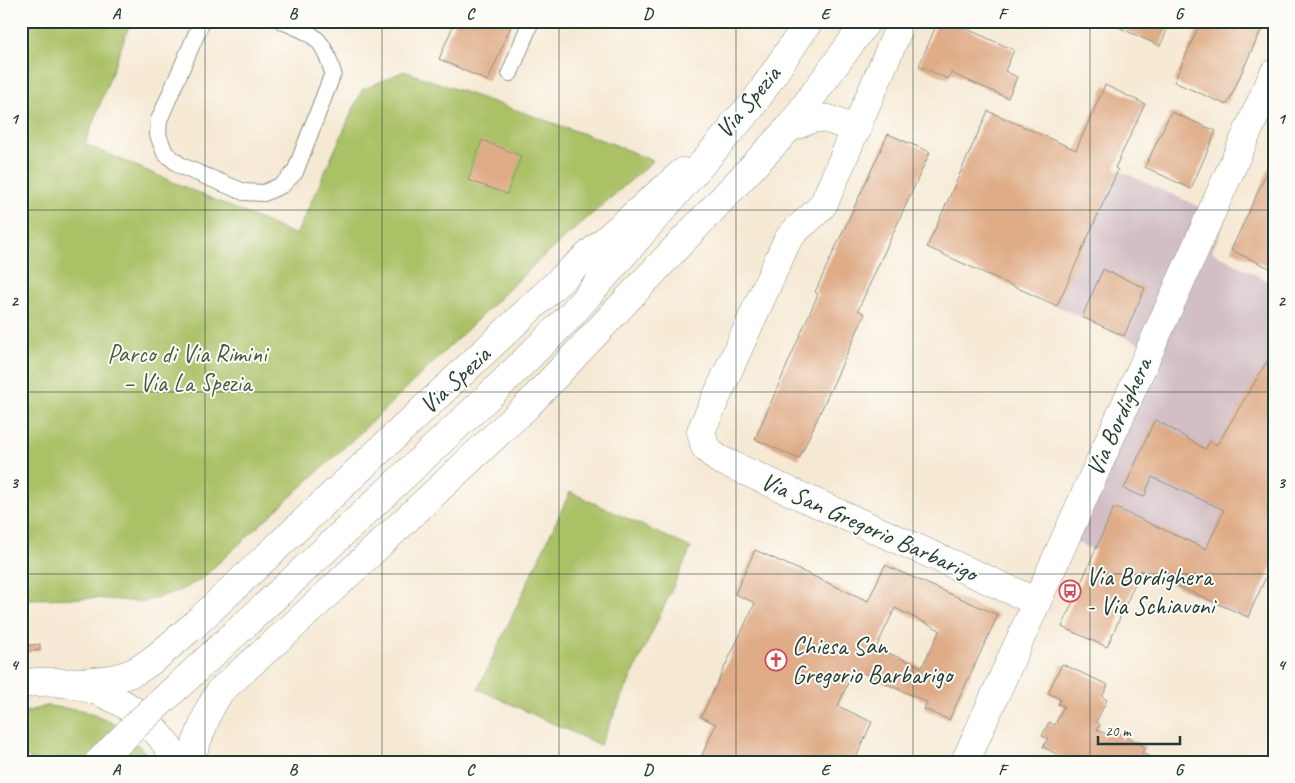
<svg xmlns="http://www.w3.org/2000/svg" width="1295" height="783" viewBox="0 0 1295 783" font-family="Caveat,sans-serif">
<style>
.industrial{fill:#d2bec4}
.green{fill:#aac166;stroke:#647f4d}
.building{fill:#dfac87;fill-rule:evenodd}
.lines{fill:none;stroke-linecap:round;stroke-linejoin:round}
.lane-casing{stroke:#8a9384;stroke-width:18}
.street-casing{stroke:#8a9384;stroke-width:29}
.primary-casing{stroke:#8a9384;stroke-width:29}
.highway-casing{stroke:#8a9384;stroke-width:29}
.lane{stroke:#fff;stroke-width:16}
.street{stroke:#fff;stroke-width:28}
.primary{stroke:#fff;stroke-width:28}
.highway{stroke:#fff;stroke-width:28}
.highway-bridge-casing{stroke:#8a9384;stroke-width:29;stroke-linecap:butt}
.highway-bridge{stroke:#fff;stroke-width:28}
.grid{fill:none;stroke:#1f3d34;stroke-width:1;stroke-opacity:0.55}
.labels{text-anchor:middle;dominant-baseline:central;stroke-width:4;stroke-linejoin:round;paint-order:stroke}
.street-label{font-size:25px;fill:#1f3d34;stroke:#fdfcf7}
.park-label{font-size:25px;fill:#425e40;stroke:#fdfcf7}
.poi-label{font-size:25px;fill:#1f3d34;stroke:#fdfcf7;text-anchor:start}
.neatline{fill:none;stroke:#1f3d34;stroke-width:2}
.grid-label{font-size:16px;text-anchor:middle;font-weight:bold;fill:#1f3d34}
</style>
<rect width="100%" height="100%" fill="#fdfcf7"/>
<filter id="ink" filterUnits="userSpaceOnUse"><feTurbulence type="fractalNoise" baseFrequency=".02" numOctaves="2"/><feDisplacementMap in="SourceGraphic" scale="10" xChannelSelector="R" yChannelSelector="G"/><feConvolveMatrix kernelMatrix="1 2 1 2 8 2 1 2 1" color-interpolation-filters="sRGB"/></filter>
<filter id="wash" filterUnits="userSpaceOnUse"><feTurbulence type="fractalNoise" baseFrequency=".0096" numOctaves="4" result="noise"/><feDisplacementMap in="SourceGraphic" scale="20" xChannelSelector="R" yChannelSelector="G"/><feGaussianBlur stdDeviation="1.12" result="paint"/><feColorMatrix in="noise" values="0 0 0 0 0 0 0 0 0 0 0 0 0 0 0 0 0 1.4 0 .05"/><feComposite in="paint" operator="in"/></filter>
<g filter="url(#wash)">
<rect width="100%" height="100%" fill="#f6e9d4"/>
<path class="industrial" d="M988,111L1226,219L1212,252L1274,284V561L1249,620L1141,570L1073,541L1160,353L927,247Z"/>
<path class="green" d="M21,21H131L85,144L296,235L362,90L404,71L613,144L653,161L538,261L360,433L200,580L178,591L144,602L95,598L21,599Z
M570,492L691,548L600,745L478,689Z
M47,706L82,710L117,725L143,750L152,762H40L21,755V713Z"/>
<g id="blocks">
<path class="building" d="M455,21H513L488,81L439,59Z
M938,21H949L1014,50L1005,71L1017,77L1008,98L951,73L948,79L919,66Z
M1105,21H1171L1160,46Z
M1201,21H1265L1227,105L1174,82Z
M1105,85L1145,104L1115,168L1118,170L1057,306L927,247L988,111L1076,150Z
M1171,112L1216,131L1191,189L1145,167Z
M888,134L930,152L858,310L865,314L799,459L755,439L818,294L815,292Z
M482,140L521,156L507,194L468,180Z
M1269,168L1274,170V270L1231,250Z
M1103,269L1145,288L1124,336L1082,317Z
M1274,350V559L1248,617L1141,570L1107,647L1062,627L1114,507L1206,549L1224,510L1152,477L1144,497L1124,489L1155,419L1205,449L1210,441L1217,445Z
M755,550L868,601L885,565L998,615L949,720L924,709L927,702L854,669L838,706L872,722L854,762H699L716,724L701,717L755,603L735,594ZM895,608L940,630L922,667L876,648Z
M40,644V650L25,652L24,646Z
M1062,664L1108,685L1102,697L1107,700L1096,722L1100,724L1097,730L1108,735L1111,729L1145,747L1142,753L1158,760L1157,762H1072L1043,747L1048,739L1042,736L1049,722L1055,725L1064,706L1058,704L1060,699L1048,693Z"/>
</g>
</g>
<g filter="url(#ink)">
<use href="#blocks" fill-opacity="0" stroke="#8a9384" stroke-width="1"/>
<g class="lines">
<g class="lane-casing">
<path id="lane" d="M202,21L159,120L158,135L165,153L181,166L244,192L264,193L282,185L295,172L333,73C323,37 315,35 282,21
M510,73L531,21"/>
</g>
<g class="street-casing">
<path id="street" d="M902,21L824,203C814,218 797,225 787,241L701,431L705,447L718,459L1037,602
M789,128L814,118L828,119L857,130
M965,762L1274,73"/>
</g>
<g class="primary-casing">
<path id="primary" d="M734,123L752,106L809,21
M62,683C84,681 108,682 129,674C149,667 174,641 192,627L570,271L683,172
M21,684C84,673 148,705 177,762
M189,762L209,710L220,691L292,627L528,405L789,128L867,21"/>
</g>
<g class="highway-casing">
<path id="highway" d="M280,592L489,396L570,316L752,106"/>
</g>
<use href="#lane" class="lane"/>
<use href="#street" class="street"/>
<use href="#primary" class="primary"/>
<use href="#highway" class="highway"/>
<g class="highway-bridge-casing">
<path id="highway-bridge" d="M99,762L136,725L280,592"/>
</g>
<use href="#highway-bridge" class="highway-bridge"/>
</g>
</g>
<path class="grid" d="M205,21V762M382,21V762M559,21V762M736,21V762M913,21V762M1090,21V762M21,210H1274M21,392H1274M21,574H1274"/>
<defs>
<g id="bus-ring" transform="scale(1.125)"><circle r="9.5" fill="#fdfcf7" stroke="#d1495b" stroke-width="1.5"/><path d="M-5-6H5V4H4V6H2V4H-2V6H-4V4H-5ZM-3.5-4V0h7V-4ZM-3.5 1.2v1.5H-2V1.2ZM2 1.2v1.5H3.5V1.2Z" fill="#d1495b"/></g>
<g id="church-ring" transform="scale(1.125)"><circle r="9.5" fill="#fdfcf7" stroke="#d1495b" stroke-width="1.5"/><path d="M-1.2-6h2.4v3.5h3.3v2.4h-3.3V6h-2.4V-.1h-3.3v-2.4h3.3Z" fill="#d1495b"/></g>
</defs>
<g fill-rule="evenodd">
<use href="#bus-ring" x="1070" y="591"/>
<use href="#church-ring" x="776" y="660"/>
</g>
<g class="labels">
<g class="street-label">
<text transform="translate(748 102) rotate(-50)">Via Spezia</text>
<text transform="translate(455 380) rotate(-43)">Via Spezia</text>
<text transform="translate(1119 417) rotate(-66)">Via Bordighera</text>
<text transform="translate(869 527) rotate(24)">Via San Gregorio Barbarigo</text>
</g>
<g class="park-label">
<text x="187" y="354">Parco di Via Rimini<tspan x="187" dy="29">– Via La Spezia</tspan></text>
</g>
<g class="poi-label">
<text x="1086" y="577">Via Bordighera<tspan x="1086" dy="29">- Via Schiavoni</tspan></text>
<text x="792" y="646">Chiesa San<tspan x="792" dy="29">Gregorio Barbarigo</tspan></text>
</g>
</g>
<rect width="1295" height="783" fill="none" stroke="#fdfcf7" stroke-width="55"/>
<path d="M1098 736v8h82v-8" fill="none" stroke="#1f3d34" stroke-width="2.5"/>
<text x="1105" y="736" font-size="15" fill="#1f3d34" stroke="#fdfcf7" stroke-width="4" paint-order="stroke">20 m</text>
<rect x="28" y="28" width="1240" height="728" class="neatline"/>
<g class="grid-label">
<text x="116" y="19">A</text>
<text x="293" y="19">B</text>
<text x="470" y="19">C</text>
<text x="648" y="19">D</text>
<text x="825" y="19">E</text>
<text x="1002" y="19">F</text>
<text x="1179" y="19">G</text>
<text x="14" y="124">1</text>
<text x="1281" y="124">1</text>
<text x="14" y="306">2</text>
<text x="1281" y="306">2</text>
<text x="14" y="488">3</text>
<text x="1281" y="488">3</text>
<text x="14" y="670">4</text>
<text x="1281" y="670">4</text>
<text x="116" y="775">A</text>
<text x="293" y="775">B</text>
<text x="470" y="775">C</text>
<text x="648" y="775">D</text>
<text x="825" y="775">E</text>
<text x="1002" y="775">F</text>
<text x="1179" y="775">G</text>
</g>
</svg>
